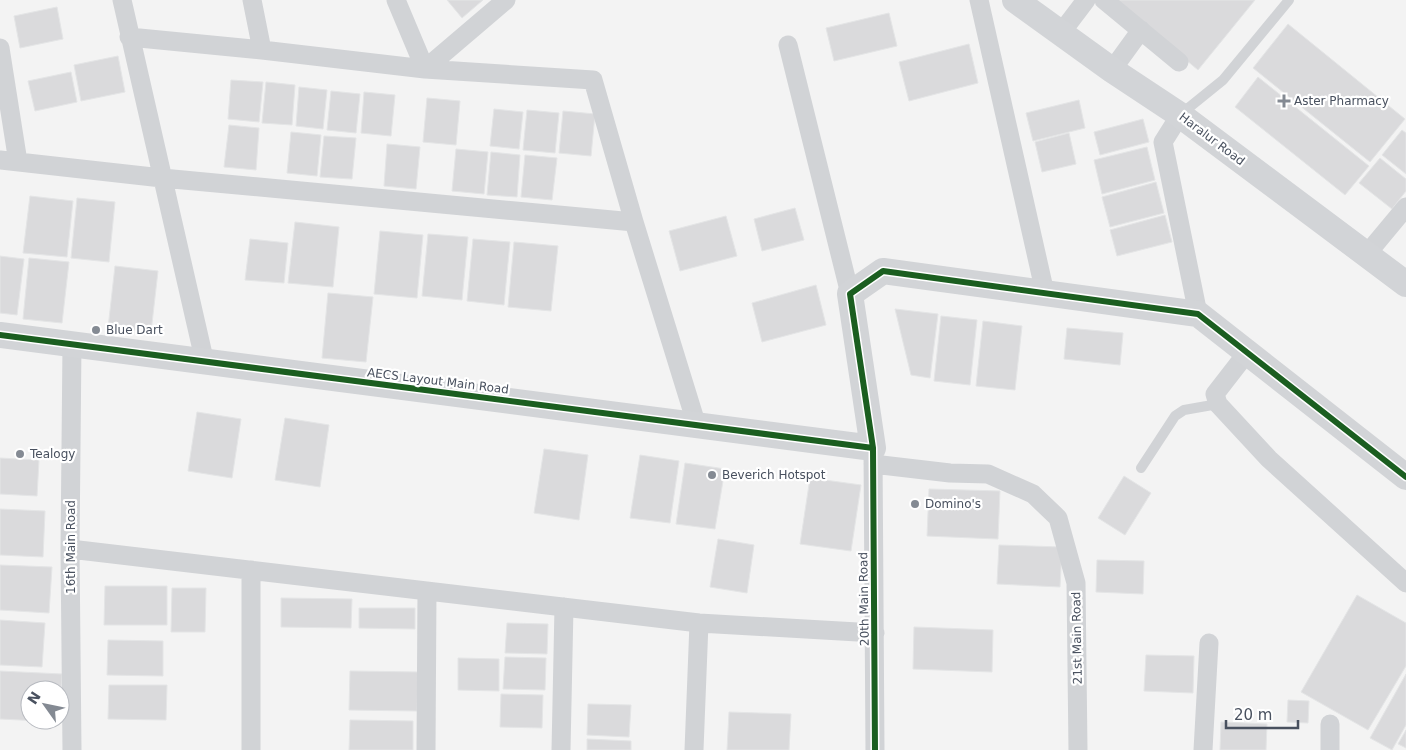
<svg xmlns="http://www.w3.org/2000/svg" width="1406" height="750" viewBox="0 0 1406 750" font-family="'DejaVu Sans',sans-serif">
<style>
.building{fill:#dadadc;stroke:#e4e5e6}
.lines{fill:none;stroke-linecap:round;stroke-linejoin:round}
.lane{stroke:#d1d3d6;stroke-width:10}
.street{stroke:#d1d3d6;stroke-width:19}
.secondary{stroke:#d2d4d7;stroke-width:26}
.cycleway-casing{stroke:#fff;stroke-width:9}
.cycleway{stroke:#1b5e20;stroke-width:6}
.poi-dot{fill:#848a93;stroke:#fff;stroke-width:2}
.labels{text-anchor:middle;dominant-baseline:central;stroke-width:4.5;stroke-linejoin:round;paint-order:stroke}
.poi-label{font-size:12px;fill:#49515f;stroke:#fff;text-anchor:start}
.street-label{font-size:12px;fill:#49515f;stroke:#fff}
</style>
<rect width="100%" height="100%" fill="#f3f3f3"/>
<path class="building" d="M447,0H483L462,18Z
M1114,0H1255L1198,70Z
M57,7L63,39L20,48L14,16Z
M889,13L897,46L834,61L826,28Z
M1288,24L1405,119L1370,162L1253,68Z
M969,44L978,83L909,101L899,62Z
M118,56L125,92L81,101L74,65Z
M71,72L77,102L35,111L28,81Z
M1258,77L1369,166L1345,195L1235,107Z
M231,80L263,82L259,122L228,119Z
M266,82L295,85L292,125L262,123Z
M299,87L327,90L323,129L296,126Z
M331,91L360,94L356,133L327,130Z
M364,92L395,95L391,136L361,133Z
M427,98L460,101L456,145L423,142Z
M1079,100L1085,128L1033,141L1026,113Z
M494,109L523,112L519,149L490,146Z
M527,110L559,113L555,153L523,150Z
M563,111L595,114L591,156L559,153Z
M1143,119L1149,142L1100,155L1094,132Z
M229,125L259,128L256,170L224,167Z
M1402,130L1406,133V174L1382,155Z
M291,132L321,135L317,176L287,173Z
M1069,133L1076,164L1042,172L1035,142Z
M324,136L356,138L352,179L320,177Z
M387,144L420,147L416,189L384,186Z
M1147,147L1155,180L1102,194L1094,160Z
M456,149L488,152L484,194L452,191Z
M491,152L520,155L517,197L487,195Z
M525,155L557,158L552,200L521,197Z
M1380,158L1406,179V191L1392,209L1359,183Z
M1156,182L1164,213L1110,227L1102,197Z
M30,196L73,201L67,257L23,253Z
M77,198L115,202L109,262L71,258Z
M795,208L804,240L762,251L754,219Z
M1165,215L1172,242L1117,256L1110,230Z
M726,216L737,256L680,271L669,231Z
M295,222L339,227L333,287L288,283Z
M380,231L423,235L417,298L374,294Z
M428,234L468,237L462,300L422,296Z
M250,239L288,243L284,283L245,280Z
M473,239L510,242L504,305L467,301Z
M514,242L558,246L551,311L508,307Z
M0,256L24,259L17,315L0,313Z
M29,258L69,262L62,323L23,319Z
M115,266L158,271L151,332L108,328Z
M816,285L826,325L762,342L752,303Z
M328,293L373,297L366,362L322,358Z
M895,309L938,314L930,378L911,375Z
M941,316L977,320L970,385L934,381Z
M983,321L1022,326L1015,390L976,386Z
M1067,328L1123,333L1120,365L1064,359Z
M197,412L241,419L232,478L188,471Z
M285,418L329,425L320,487L275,480Z
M544,449L588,455L579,520L534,513Z
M640,455L679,461L670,523L630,518Z
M0,458L39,460L37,496L0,494Z
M685,463L725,469L715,529L676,524Z
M1124,476L1151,493L1125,535L1098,518Z
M810,478L861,485L851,551L800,544Z
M929,489L1000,491L998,539L927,536Z
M0,509L45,511L43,557L0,555Z
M718,539L754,545L747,593L710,587Z
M999,545L1062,547L1060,587L997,584Z
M1097,560L1144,561L1143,594L1096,592Z
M0,565L52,567L49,613L0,610Z
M105,586H167V625H104Z
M172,588H206L205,632H171Z
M1357,595L1406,623V666L1368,730L1301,692Z
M281,598L352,599L351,628L281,627Z
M359,608H415V629L359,628Z
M0,620L45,623L42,667L0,665Z
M507,623L548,624L547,654L505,653Z
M914,627L993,630L992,672L913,669Z
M108,640L163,641V676L107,675Z
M1146,655L1194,656L1193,693L1144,691Z
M505,657L546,658L545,690L503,689Z
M458,658L499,659V691L458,690Z
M0,671L62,674L60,705V690H30V720H59V722L0,719Z
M350,671L418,672L417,711L349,710Z
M1406,674V725L1392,750L1370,738Z
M109,685H167L166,720L108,719Z
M501,694L543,695L542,728L500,727Z
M1288,700L1309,701L1308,723L1287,722Z
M588,704L631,705L629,737L587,735Z
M729,712L791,714L789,750H727Z
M350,720L413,721V750H349Z
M1221,722L1267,724L1266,750H1220Z
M1406,730V748L1398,744Z
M587,739L631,741V750H587Z"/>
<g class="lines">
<path class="lane" d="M1181,114L1223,80L1289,0
M1141,468L1175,416L1184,410L1218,404"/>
<path class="street" d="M122,0L205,363
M252,0L262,50
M396,0L425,69L506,0
M979,0L1045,293
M1104,0L1179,62
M1061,33L1086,0
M129,37L262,50L425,69L593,80L634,222L697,426
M788,45L850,294
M0,48L18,162
M1112,70L1141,30
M1180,115L1163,142L1198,314
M0,160L162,178L634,222
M1366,255L1406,207
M1246,354L1215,394L1218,404L1269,459L1406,583
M873,451L875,750
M873,464L950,473L988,474L1033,494L1058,518L1076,583L1078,750
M70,549L699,623L875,633
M251,570V750
M1330,724V750
M72,750L70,549L72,344
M426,750L427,591
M561,750L564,607
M694,750L699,623
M1203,750L1209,643"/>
<path class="secondary" d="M1015,0L1112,70L1180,115L1406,284
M0,335L873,448L850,294L883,271L1198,314L1406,477"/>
<g class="cycleway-casing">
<path id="cycleway" d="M0,335L873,448
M875,750L873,448L850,294L883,271L1198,314L1406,477"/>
</g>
<use href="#cycleway" class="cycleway"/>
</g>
<g class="poi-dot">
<path d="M1281.5 93.5h5v5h5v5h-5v5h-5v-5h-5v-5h5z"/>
<circle cx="96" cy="330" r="5"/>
<circle cx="20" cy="454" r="5"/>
<circle cx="712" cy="475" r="5"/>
<circle cx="915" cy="504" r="5"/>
</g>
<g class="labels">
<g class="poi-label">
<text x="1294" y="101">Aster Pharmacy</text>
<text x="106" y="330">Blue Dart</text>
<text x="30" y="454">Tealogy</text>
<text x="722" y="475">Beverich Hotspot</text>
<text x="925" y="504">Domino's</text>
</g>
<g class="street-label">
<text transform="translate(1212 139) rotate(37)">Haralur Road</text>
<text transform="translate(438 381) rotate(7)">AECS Layout Main Road</text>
<text transform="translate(71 547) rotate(-90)">16th Main Road</text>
<text transform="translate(864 599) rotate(-91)">20th Main Road</text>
<text transform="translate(1077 638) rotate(-91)">21st Main Road</text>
</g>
</g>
<g transform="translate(45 705) rotate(303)"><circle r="24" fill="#ffffff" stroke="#b6b9bf"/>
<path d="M0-4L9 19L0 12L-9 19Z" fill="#848a93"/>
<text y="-8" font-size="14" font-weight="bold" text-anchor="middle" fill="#49515f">N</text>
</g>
<path d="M1226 720v8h72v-8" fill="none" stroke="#49515f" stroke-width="2.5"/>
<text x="1234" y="720" font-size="15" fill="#49515f" stroke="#ffffff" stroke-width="4" paint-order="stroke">20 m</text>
</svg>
